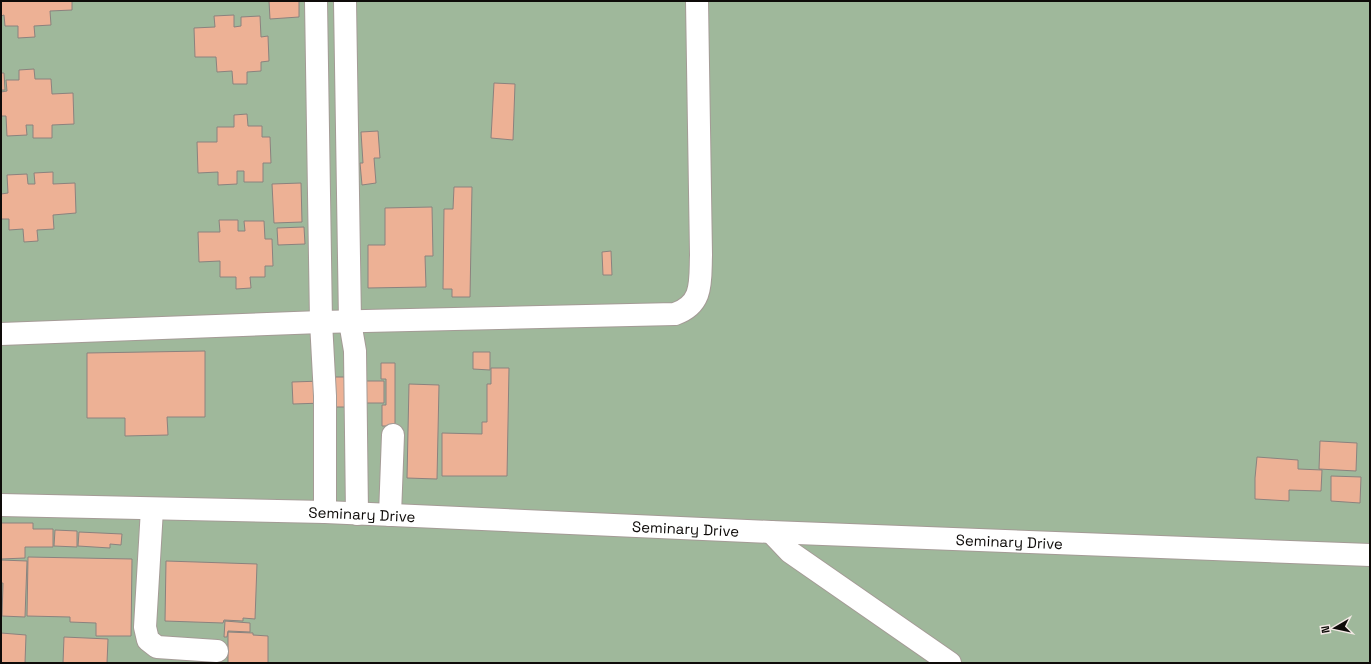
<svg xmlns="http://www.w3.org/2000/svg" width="1371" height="664" viewBox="0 0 1371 664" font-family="'Space Grotesk',sans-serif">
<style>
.green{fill:#9fb89b}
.building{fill:#edb195;stroke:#8b827e}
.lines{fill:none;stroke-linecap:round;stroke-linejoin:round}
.minor-casing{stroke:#a49b96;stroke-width:24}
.minor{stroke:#fff;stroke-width:22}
.labels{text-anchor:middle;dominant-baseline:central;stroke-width:3.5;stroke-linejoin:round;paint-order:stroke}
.street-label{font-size:15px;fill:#0e0b09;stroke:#f3e9e5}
</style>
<rect width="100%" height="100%" fill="#e6dcd8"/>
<path class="green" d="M1,1H1370V663H1Z"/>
<path class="building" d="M1,1H72V10L50,11L51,25L34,26L35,37L18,38V26H5L4,15L1,16Z
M269,1H299V17L270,19Z
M234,15V27L241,26V17L260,16L261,37L268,36L269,61L261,62V71L247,72V84H233L232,71L217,72L216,57H195L194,28L215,27L214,16Z
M34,69L35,79H51L52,94L73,93L74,124L52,125V138H33V125H26L27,135L7,136L6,116H1V92L7,91L6,80H19V70Z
M1,73H4L5,90H1Z
M494,83L515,84L513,140L491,138Z
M247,114L248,126H262V137H270L271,163H263V182H244V171H237V184L218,185V172L198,173L197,142H217V127H234V115Z
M378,131L380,158H374L376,183L362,185L360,163H363L361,132Z
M53,172V184L75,183L76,213L53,215L54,229L37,230L38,241L24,242L23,229L9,230V219H1V194L8,193L7,175L27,174L28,184H35L34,173Z
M301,183L302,222L274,223L272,184Z
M454,187H472L470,297H452V289H443L444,209H453Z
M432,207L433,256H425L426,287L368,288V245H385V208Z
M219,220H238V231H245L244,221H264L265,239H272L273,266H265V277H250L251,288L236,289V277H220V261L199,262L198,232H220Z
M304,227L305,244L278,245L277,228Z
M611,251L612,275H603L602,252Z
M205,351V417H167L168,435L125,436V418H87V353Z
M473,352H490V370L473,369Z
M381,363H395V426H382V405H386V379H381Z
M491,368H509L507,476H442V433L482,434V422H487V384H491Z
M329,377H349L350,407H329Z
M322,381L323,403L293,404L292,382Z
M356,381H384V403H357Z
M409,384L439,385L437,479L407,478Z
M1320,441L1357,443L1356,471L1319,469Z
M1257,457L1298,460V469L1322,470L1321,491L1289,490V501L1255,499V478Z
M1331,476L1361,477L1360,503L1331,501Z
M1,523H33V529H53V547H25V558L1,559Z
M55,530L77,531V547L54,546Z
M79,532L122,534L121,545L110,544V548L78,546Z
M28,557L132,559L131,636H96V623L70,622V617L27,616Z
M1,560L27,561L25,617L2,616L3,583H1Z
M166,561L257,564L255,619L243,618V621L224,620L223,623L165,621Z
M225,621L250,623V632L228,631L227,637H224Z
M228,632L253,633V635L268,636V663H228Z
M1,633L26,635L25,663H1Z
M64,637L108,639L107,663H63Z"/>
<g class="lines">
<g class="minor-casing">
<g id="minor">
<path d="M316,1L321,322L325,396V512"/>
<path d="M345,1L350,322L355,351L357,514"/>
<path d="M1,334L321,322L675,314C704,304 700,281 701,255L697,1"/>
<path id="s1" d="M1,505L325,512L771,532L1370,555"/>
<path d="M152,509L145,627L148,640L157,647L217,651"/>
<path d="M390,515L393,435"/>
<path d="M771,532L790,552L950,663"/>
</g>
</g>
<use href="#minor" class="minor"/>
</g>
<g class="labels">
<g class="street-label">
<text stroke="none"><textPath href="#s1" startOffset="361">Seminary Drive</textPath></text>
<text stroke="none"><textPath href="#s1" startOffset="685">Seminary Drive</textPath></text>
<text stroke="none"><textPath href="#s1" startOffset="1009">Seminary Drive</textPath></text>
</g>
</g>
<rect width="1371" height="664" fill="none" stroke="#0e0b09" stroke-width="4"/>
<g transform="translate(1335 628) rotate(261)" stroke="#f3e9e5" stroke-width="3" paint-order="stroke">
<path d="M0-3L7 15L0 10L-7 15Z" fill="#0e0b09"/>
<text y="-6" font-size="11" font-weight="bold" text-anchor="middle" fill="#0e0b09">N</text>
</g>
</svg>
